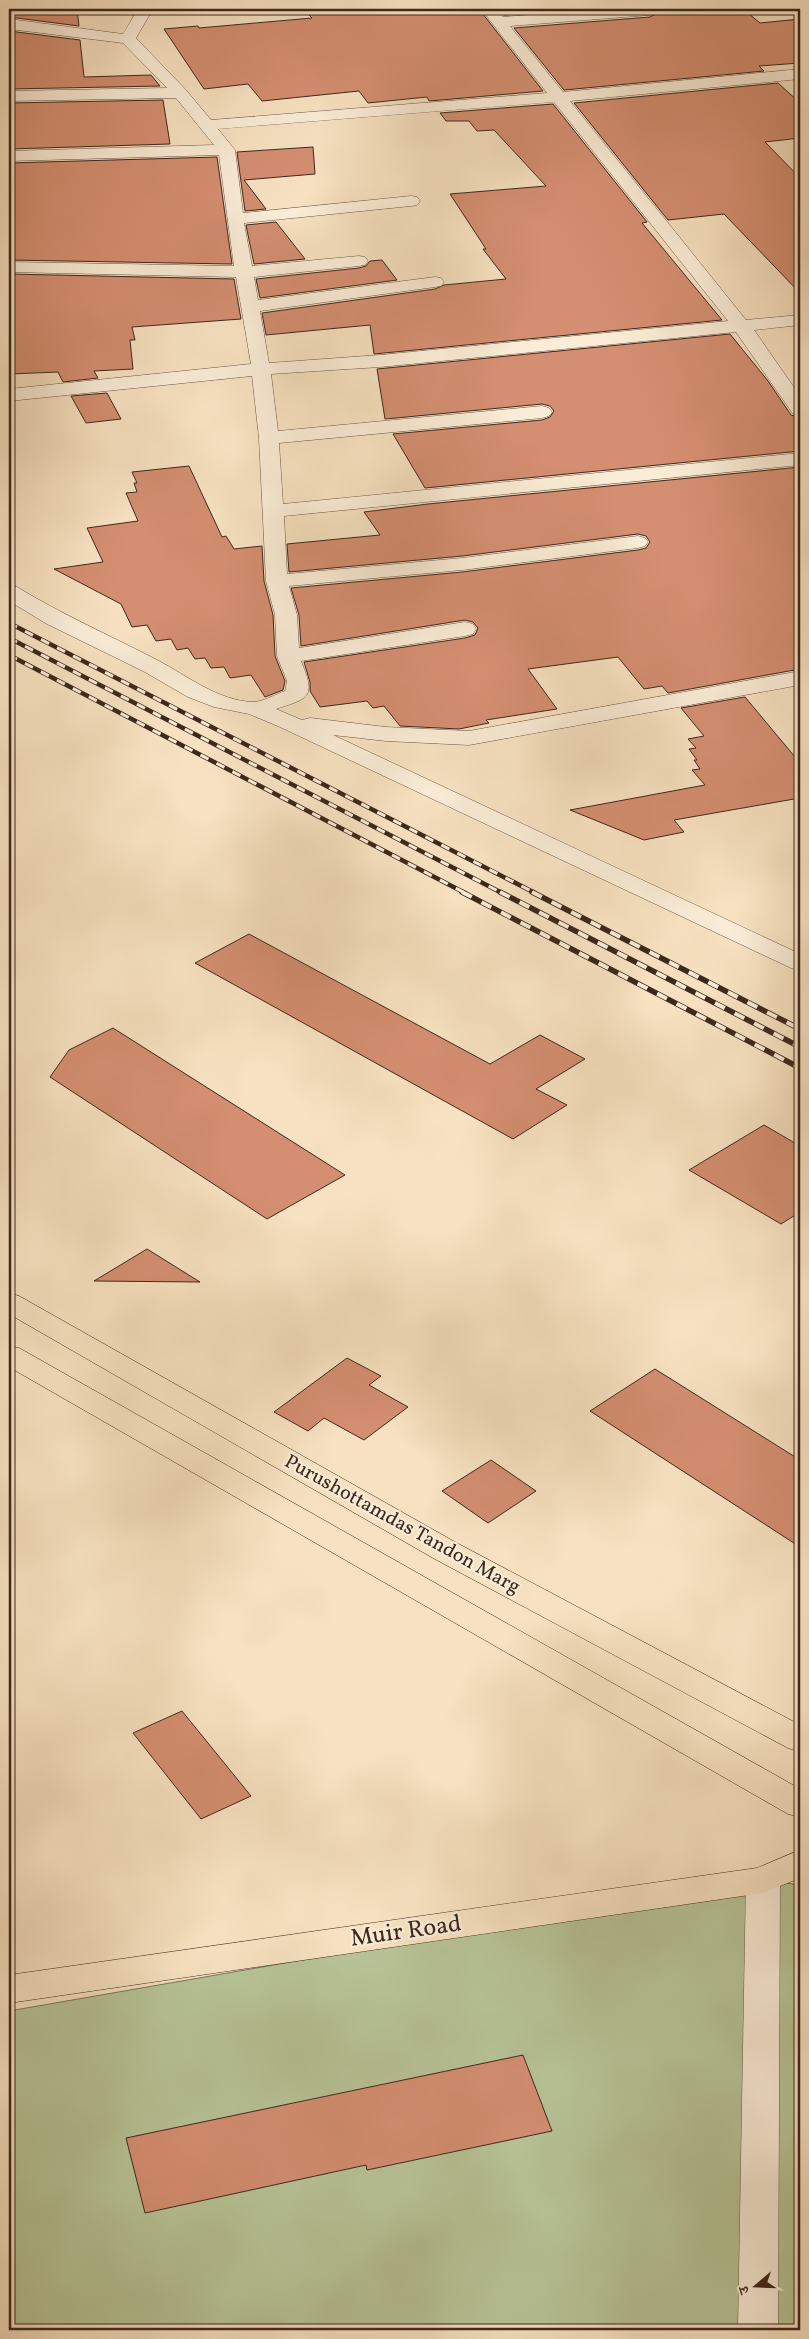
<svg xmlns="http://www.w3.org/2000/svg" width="809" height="2339" viewBox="0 0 809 2339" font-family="Vollkorn,'Noto Serif Devanagari',serif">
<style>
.green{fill:#b7c497;stroke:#7a765a}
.building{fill:#d48e71;stroke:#3d281d}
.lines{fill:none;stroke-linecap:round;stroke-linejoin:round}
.minor-casing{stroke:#6c5646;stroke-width:1}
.major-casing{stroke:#3d281d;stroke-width:1}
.minor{fill:#faecd6;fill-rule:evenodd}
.major{fill:#f7e1c0;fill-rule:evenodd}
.rail-far1-casing{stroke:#3d281d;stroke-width:4.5}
.rail-casing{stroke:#3d281d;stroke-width:5.5}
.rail-far1{stroke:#faecd6;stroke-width:3;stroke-dasharray:9;stroke-linecap:butt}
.rail{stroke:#faecd6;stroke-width:4;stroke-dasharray:11;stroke-linecap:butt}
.labels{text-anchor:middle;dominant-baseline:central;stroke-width:4.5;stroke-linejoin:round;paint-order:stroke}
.street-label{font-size:20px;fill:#3d281d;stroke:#faecd6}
.near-street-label{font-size:24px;fill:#3d281d;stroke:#faecd6}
</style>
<rect width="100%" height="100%" fill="#f7e1c0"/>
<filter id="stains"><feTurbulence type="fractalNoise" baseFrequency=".004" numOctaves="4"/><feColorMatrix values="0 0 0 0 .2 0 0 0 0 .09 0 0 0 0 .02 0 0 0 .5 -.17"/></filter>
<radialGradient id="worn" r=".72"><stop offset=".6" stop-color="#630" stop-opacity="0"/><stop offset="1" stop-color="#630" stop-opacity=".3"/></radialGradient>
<path class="green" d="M763,1880L800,1885V2330H9V2011Z"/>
<path class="building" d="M9,9H77L79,26L9,17Z
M303,9H479L543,91L429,101L427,97L368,103L359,91L262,101L248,84L204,89L164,29L198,26L199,28L312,18Z
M498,9H587L504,15Z
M708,9H743L760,23L800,19V63L759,66L764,71L564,90L514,28L650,17L657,13Z
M9,31L80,40L84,77L151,75L160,86L9,89Z
M778,83L800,103V138L765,142L800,178V293L724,214L668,220L574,103Z
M163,100L170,144L9,149V103Z
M553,104L647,222L642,223L722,320L374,354L370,325L266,335L262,313L435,289L444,285L506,279L483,249H486L450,194L546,186L494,130L477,131L469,121H446L440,113Z
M313,147L315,174L244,180L266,209L245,211L237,152Z
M217,157L232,264L9,260V163Z
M276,222L305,259L254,264L246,225Z
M382,260L397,280L260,298L256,279L359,268L366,266L370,261Z
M9,274L234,279L241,319L132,327L135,340H130L133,369L94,371L98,378L63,382L58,372L9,374Z
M730,334L768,381L791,415L800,418V451L425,488L393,434L542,420L550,417L554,411L550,406L542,404L385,419L377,369Z
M107,393L121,419L86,423L71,396Z
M189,466L222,537L226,536L234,549L262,546L264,581L273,615L275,656L285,681L283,690L265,697L251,675L230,678L224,667L211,668L205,658L195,659L188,648L177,650L171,639L156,641L147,625L132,627L121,604L54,569L103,562L87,528L138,521L126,493L137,492L134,483H137L132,472Z
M800,467V669L668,693L662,686L644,689L618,657L528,669L557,709L486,720L489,723L459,729L400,726L384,706L373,708L367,701L320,707L310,691V682L304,662L465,638L475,635L478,628L473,622L465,620L301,646L299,615L291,588L462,572L638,550L646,548L650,542L646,536L638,534L462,556L289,572L287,544L380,535L364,512L428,504Z
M745,697L800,763V798L674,820L684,832L644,840L570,810L705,785L692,770L700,769L694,760H697L689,749L696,748L688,739L704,736L681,708Z
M249,934L490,1064L540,1035L585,1059L536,1089L567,1105L513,1139L195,963Z
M113,1028L345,1175L267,1219L50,1077L69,1050Z
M764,1125L800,1146V1212L781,1224L689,1170Z
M147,1249L200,1282L94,1281Z
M347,1358L381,1376L369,1385L408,1407L364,1440L324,1418L308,1431L274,1412Z
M655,1369L800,1460V1547L590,1411Z
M491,1460L536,1491L488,1523L442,1491Z
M182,1711L251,1796L201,1819L133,1733Z
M523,2055L552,2131L367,2170L366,2165L145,2213L126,2138Z"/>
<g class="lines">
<g class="minor-casing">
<path id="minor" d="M138,9H153L136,38L186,90L211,120L547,93L481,9H496L503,17L608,9H657L655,13L650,15L510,26L563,92L800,69V79L570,101L746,320L800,315V325L754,330L800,396V416L793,414L736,332L380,367L271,374L278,431L542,406L549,408L552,412L549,416L542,418L279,443L283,504L800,453V465L284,516L287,574L462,558L638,536L645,538L648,542L645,546L638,548L462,570L289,586L297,615L299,648L465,622L473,624L476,629L473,634L465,636L301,661C316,697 310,698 276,709L302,720L310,718L386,727L469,731L800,671V685L469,745L386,741L333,735L800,954V971L791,968L280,727L249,714L214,707L188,697L143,671L47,624L9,601V586L17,587C63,615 111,636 159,661C187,676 219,701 253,702C263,702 276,694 285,691L287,681L277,656L275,615L266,581L259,438L252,376L9,401V389L251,364L236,277L9,272V262L234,266L219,155L9,161V151L214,145L176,98L9,101V91L167,88L123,43L9,29V19L123,34ZM554,102L728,321L380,355L269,363L260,311L435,287L441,286L444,282L441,278L435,277L258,300L254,277L359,266L365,265L368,261L365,257L359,256L252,266L244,223L411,206L417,205L420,201L417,197L411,196L243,213L235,150L218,129Z
M763,1867L775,1871L780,1880L778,2330H738L746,1880L751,1871Z"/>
</g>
<g class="major-casing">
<path id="major" d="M9,1293L19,1296L455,1542L800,1725V1752L788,1748L433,1558L9,1314Z
M9,1346L19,1348L800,1789V1817L788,1814L9,1367Z
M800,1850V1878L763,1893L9,2003V1975L757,1868Z"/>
</g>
<use href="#minor" class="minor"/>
<use href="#major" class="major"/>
<g class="rail-far1-casing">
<path id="rail-far1" d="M9,623L535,893
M9,638L502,893
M9,655L465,893"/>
</g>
<g class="rail-casing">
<path id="rail" d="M462,892L800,1068
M500,892L800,1047
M532,892L800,1029"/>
</g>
<use href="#rail-far1" class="rail-far1"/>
<use href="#rail" class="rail"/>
</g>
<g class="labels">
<g class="street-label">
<text transform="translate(402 1525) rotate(29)">Purushottamdas Tandon Marg</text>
</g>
<g class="near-street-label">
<text transform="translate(406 1932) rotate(-8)">Muir Road</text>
</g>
</g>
<rect width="809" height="2339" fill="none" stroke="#f7e1c0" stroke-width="30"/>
<rect x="10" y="10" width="789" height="2319" fill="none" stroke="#3d281d" stroke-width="2.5"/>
<rect x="15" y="15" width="779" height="2309" fill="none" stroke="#3d281d"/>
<g transform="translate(756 2286) rotate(251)" stroke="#faecd6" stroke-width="4" paint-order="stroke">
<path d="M0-4L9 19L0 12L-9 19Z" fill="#3d281d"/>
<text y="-8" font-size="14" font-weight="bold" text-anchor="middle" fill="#3d281d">उ</text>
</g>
<rect width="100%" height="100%" filter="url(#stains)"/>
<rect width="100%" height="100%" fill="url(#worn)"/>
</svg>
